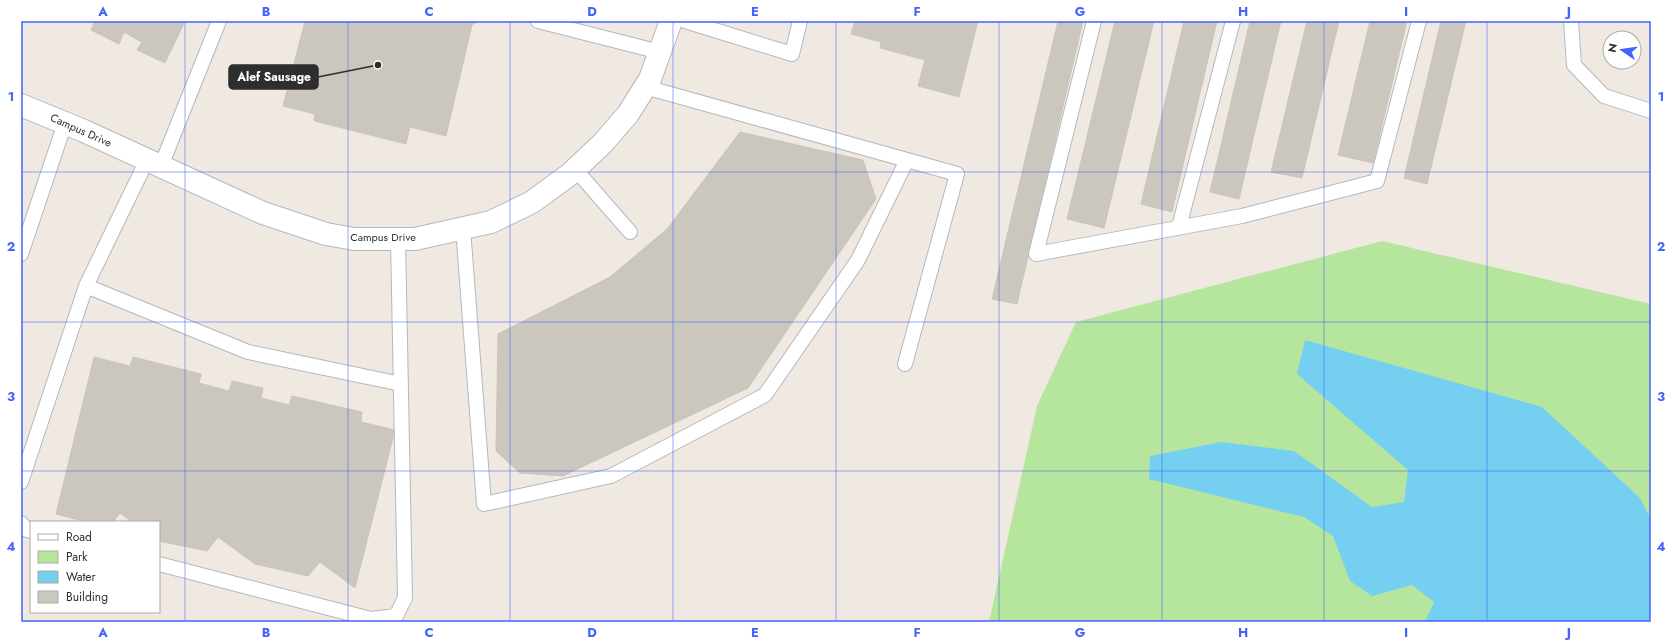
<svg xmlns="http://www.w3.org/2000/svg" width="1672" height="643" viewBox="0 0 1672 643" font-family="Jost,sans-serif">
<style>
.green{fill:#b6e59e}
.water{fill:#75cff0}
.building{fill:#cbc7bf;stroke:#cbc5ba}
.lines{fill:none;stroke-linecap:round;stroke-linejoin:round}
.lane-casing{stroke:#b4b7c1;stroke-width:16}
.street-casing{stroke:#b4b7c1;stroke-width:24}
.lane{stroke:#fff;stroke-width:14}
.street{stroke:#fff;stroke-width:22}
.grid{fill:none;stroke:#4264fb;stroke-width:1;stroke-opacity:0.55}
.labels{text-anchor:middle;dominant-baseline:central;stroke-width:3;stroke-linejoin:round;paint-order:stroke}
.street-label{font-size:11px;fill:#2e2e2e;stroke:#fff}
.leader{fill:none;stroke:#2e2e2e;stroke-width:1.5}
.callout-dot{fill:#2e2e2e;stroke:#fff;stroke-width:1.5}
.callout{fill:#2e2e2e;stroke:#2e2e2e;stroke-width:1.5}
.callout-label{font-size:12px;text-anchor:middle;font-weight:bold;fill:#fff}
.neatline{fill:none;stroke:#4264fb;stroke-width:1.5}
.grid-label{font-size:13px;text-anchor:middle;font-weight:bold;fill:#4264fb}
</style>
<rect width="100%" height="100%" fill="#efe9e1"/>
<path class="green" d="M1382,241L1651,304V622H989L1037,406L1076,322Z"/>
<path class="water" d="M1305,340L1542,407L1640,498L1651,520V622H1425L1434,602L1412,585L1372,596L1350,581L1333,536L1304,517L1149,479L1150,456L1221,442L1294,451L1372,507L1404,502L1408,470L1297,374Z"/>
<path class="building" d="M95,21H185L165,63L137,50L142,42L124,32L119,44L91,30Z
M305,21H478L472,25L446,136L410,127L406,144L314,121L315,114L283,106Z
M855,21H978L959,97L918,86L925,60L880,48L881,42L851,34Z
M1058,21H1083L1017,304L992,299Z
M1115,21H1154L1104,228L1067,219Z
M1184,21H1217L1172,212L1141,204Z
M1250,21H1281L1239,199L1210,192Z
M1307,21H1339L1302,178L1271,172Z
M1370,21H1407L1373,163L1338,155Z
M1441,21H1466L1427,184L1404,178Z
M740,132L863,160L876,199L748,388L563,476L520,473L496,451L498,334L610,277L667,229Z
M94,357L130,366L133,357L201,374L199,383L229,391L232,381L263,388L261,398L289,405L292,396L362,412L361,422L395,430L355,588L320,562L308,576L255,564L218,537L207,551L159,541V522H132L120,513L113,522H87L56,514Z"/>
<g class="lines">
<g class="lane-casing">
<path id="lane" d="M538,21L660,52
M685,21L792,54L800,21
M1094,21L1036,254L1242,216L1377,181L1419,21
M1571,21L1574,65L1604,96L1651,111
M161,166L219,21
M575,169L630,232
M1179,227L1233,21
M463,228L484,504L611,476L765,395L858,260L907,160L645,87
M21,254L65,123
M86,286L248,352L401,384
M905,364L957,174L907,160
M21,482L86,286L147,160
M21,523L27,530L31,531
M159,564L371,619L396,616L405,598L398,239"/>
</g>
<g class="street-casing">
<path id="street" d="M21,105L84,131L263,213L326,234L354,239H415L491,222L532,202L569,175L602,144L628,114L650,79L671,21"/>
</g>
<use href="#lane" class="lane"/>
<use href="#street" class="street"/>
</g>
<path class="grid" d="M185,21V622M348,21V622M510,21V622M673,21V622M836,21V622M999,21V622M1162,21V622M1324,21V622M1487,21V622M21,172H1651M21,322H1651M21,471H1651"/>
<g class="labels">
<g class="street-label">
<text transform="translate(81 130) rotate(24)">Campus Drive</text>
<text x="383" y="237">Campus Drive</text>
</g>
</g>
<path class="leader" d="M378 65L318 77"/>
<circle class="callout-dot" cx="378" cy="65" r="4"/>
<rect class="callout" x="229" y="65" width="89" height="24" rx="4"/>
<g class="callout-label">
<text x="274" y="81">Alef Sausage</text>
</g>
<rect width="1672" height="643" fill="none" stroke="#ffffff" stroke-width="44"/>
<rect x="30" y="521" width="130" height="92" fill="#ffffff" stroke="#ababab"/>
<rect x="38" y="534" width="20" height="6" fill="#ffffff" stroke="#ababab"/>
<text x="66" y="541" font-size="12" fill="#2e2e2e">Road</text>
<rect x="38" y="551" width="20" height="12" fill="#b6e59e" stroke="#ababab"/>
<text x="66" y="561" font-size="12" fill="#2e2e2e">Park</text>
<rect x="38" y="571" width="20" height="12" fill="#75cff0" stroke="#ababab"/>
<text x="66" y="581" font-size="12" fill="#2e2e2e">Water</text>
<rect x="38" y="591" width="20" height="12" fill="#cbc7bf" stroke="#ababab"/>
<text x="66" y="601" font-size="12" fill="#2e2e2e">Building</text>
<g transform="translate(1622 50) rotate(283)"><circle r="19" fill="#ffffff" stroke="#ababab"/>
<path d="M0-3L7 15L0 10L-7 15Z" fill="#4264fb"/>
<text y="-6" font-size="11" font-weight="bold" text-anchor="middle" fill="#2e2e2e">N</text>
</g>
<rect x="22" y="22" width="1628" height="599" class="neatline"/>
<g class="grid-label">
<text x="103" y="16">A</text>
<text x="266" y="16">B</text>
<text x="429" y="16">C</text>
<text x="592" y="16">D</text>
<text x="755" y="16">E</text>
<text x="917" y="16">F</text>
<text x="1080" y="16">G</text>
<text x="1243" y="16">H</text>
<text x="1406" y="16">I</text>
<text x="1569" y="16">J</text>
<text x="11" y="101">1</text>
<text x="1661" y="101">1</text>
<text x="11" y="251">2</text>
<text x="1661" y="251">2</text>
<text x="11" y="401">3</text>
<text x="1661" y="401">3</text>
<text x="11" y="551">4</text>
<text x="1661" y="551">4</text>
<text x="103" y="637">A</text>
<text x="266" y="637">B</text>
<text x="429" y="637">C</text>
<text x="592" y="637">D</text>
<text x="755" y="637">E</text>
<text x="917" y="637">F</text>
<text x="1080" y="637">G</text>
<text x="1243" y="637">H</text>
<text x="1406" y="637">I</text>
<text x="1569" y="637">J</text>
</g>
</svg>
